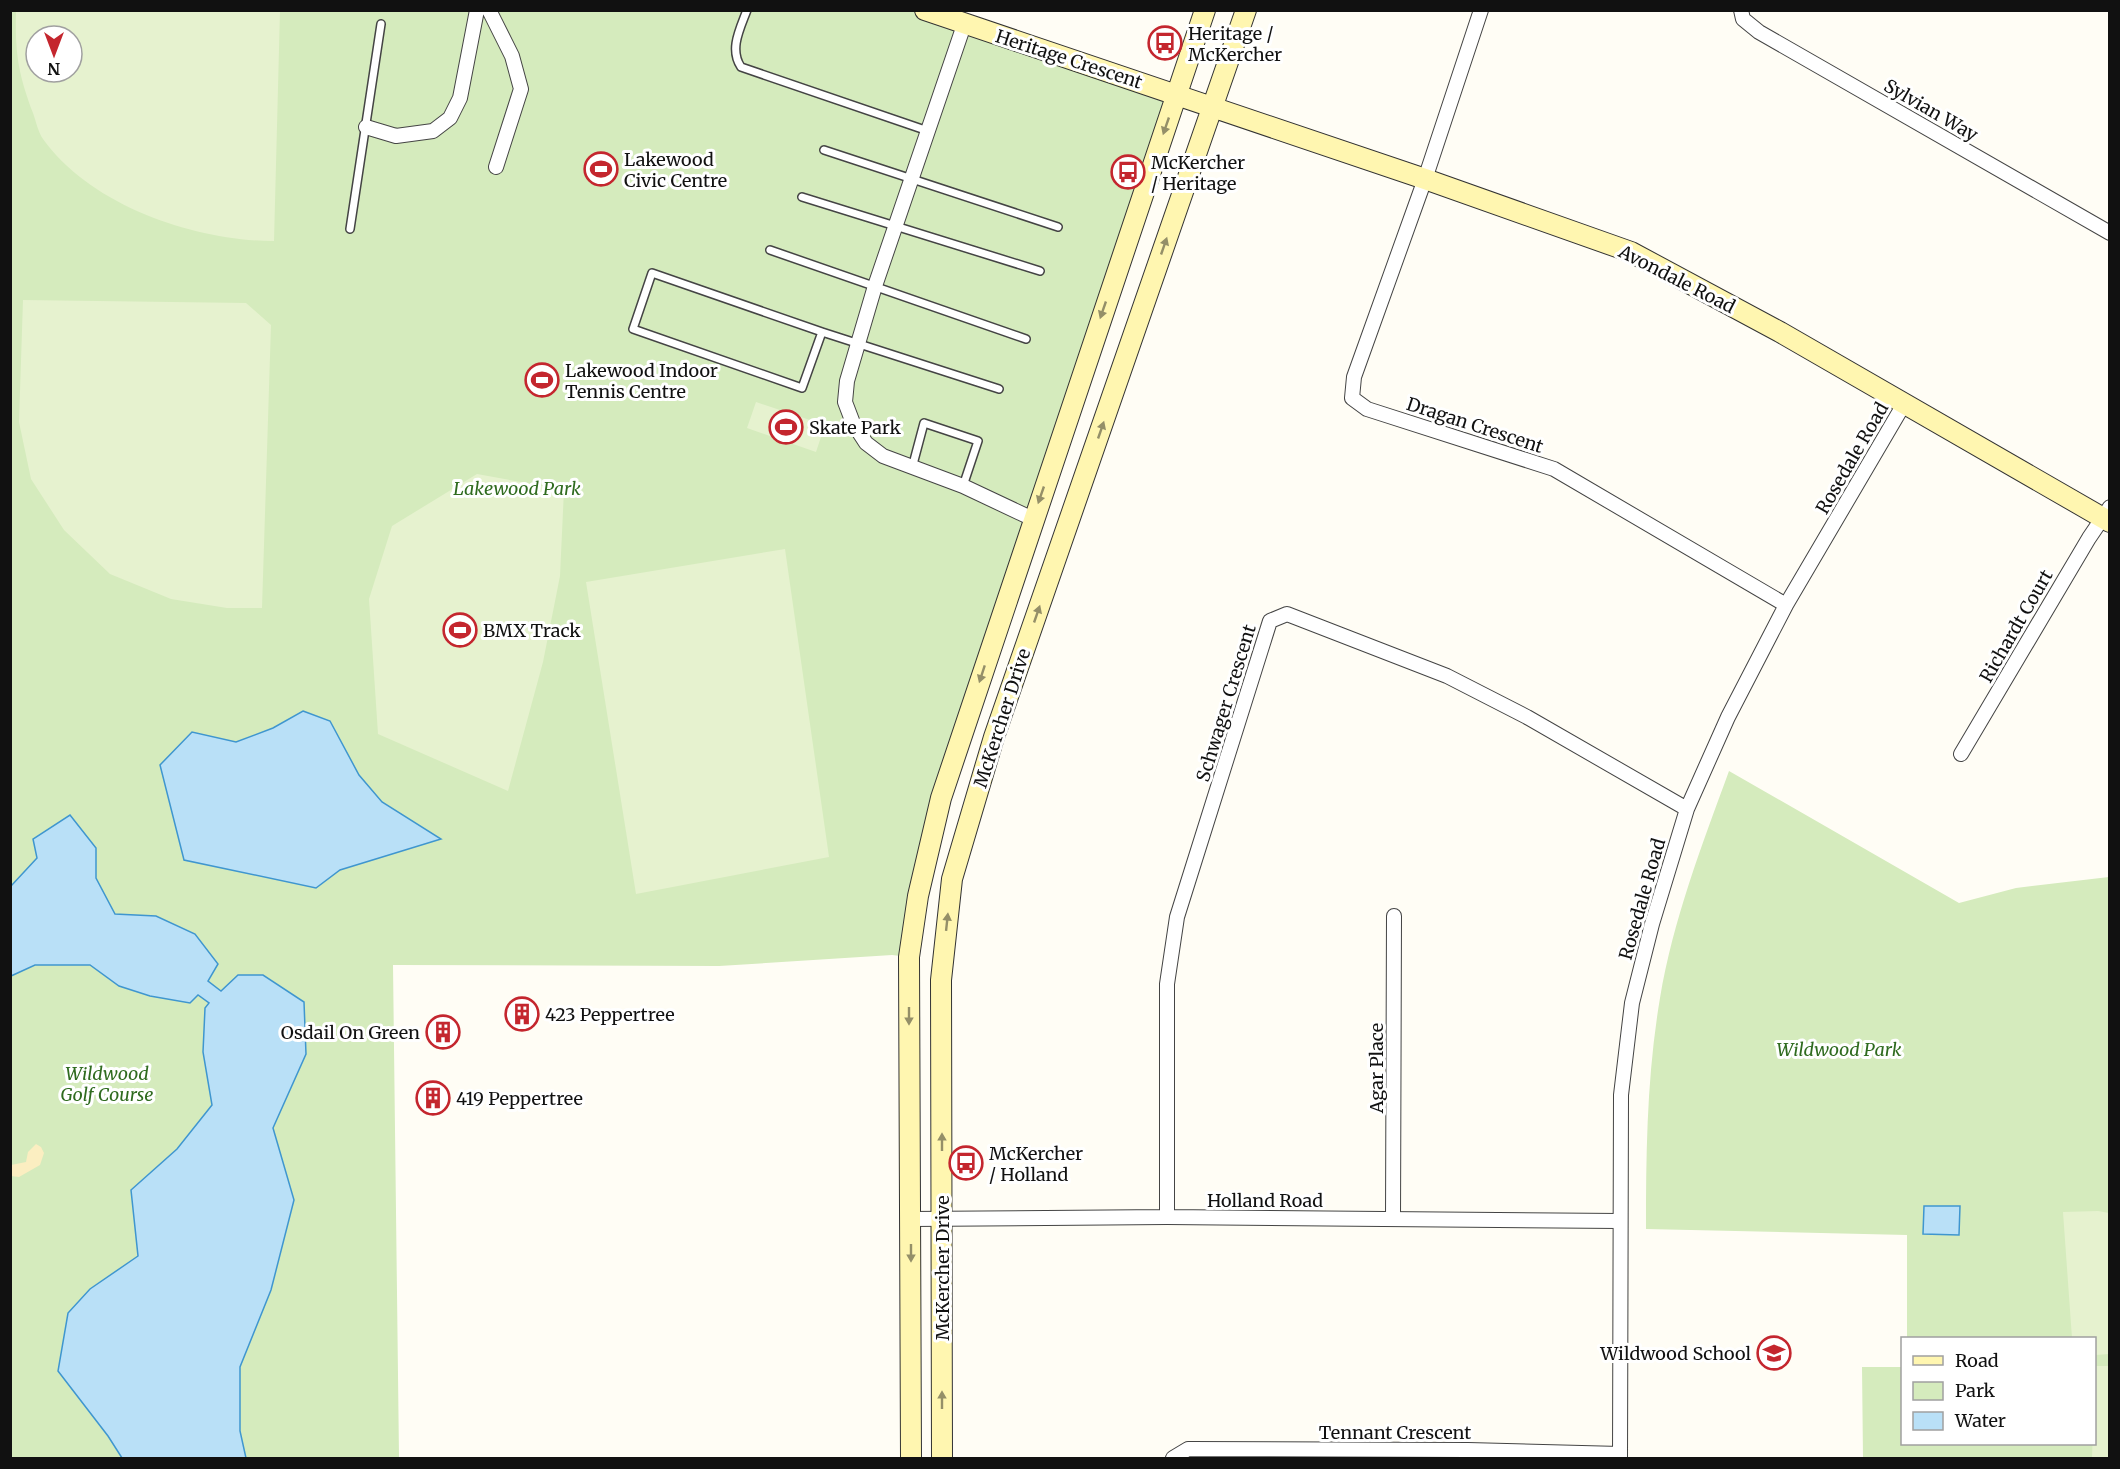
<svg xmlns="http://www.w3.org/2000/svg" width="2120" height="1469" viewBox="0 0 2120 1469" font-family="Merriweather,serif">
<style>
.green{fill:#d5ebbd;fill-rule:evenodd}
.sand{fill:#fbeec1}
.pitch{fill:#e6f2cf;fill-rule:evenodd}
.water{fill:#b9e0f7;stroke:#3f96cf;stroke-width:1.5}
.lines{fill:none;stroke-linecap:round;stroke-linejoin:round}
.lane-casing{stroke:#444;stroke-width:10}
.street-casing{stroke:#444;stroke-width:16}
.secondary-casing{stroke:#333;stroke-width:22}
.lane{stroke:#fff;stroke-width:7}
.street{stroke:#fff;stroke-width:14}
.secondary{stroke:#fff6b0;stroke-width:20}
.oneway{fill:#948f68}
.labels{text-anchor:middle;dominant-baseline:central;stroke-width:6;stroke-linejoin:round;paint-order:stroke}
.poi-label{font-size:18px;fill:#111;stroke:#fff;text-anchor:start}
.street-label{font-size:18px;fill:#111;stroke:#fff}
.park-label{font-size:18px;font-style:italic;fill:#2f6b1f;stroke:#fff}
</style>
<rect width="100%" height="100%" fill="#fffdf5"/>
<path class="green" d="M10,11H925L1176,95L941,798L909,957L892,955L719,966L393,965L399,1457L401,1458H246L240,1431V1367L271,1290L294,1200L273,1128L304,1059L208,981L211,975L198,994L210,1003L203,1052L212,1105L177,1149L131,1190L138,1257L90,1289L68,1313L59,1371L108,1436L122,1458H11ZM36,36H72V72H36Z
M1729,771L1959,903L2016,888L2109,877V1458H1863L1862,1367H1902V1444H2094V1338H1907V1235L1646,1229C1646,1151 1647,1075 1660,998C1673,920 1702,845 1729,771Z"/>
<path class="sand" d="M36,1144L41,1147L44,1153L40,1165L19,1177L11,1176V1165L26,1162L28,1152Z"/>
<path class="pitch" d="M16,11H280L274,241C195,241 91,206 43,139C38,132 36,121 33,113C18,73 15,53 16,11ZM36,36H72V72H36Z
M23,300L246,303L271,325L262,608H227L171,599L110,574L64,530L31,479L19,422Z
M756,402L825,425L816,452L747,428Z
M477,474L564,490L560,576L543,662L508,791L378,734L369,599L392,526Z
M785,549L829,857L636,894L586,582Z
M2098,1211L2109,1213L2110,1354L2095,1355L2094,1338H2072L2063,1212Z
M2095,1366H2109V1458H2092Z"/>
<path class="water" d="M303,711L330,721L359,775L382,802L441,839L340,870L316,888L184,860L160,765L192,732L236,742L273,728Z
M70,815L96,848V878L115,914L156,916L195,934L218,964L208,981L221,991L238,975H263L304,1002L306,1054L273,1128L294,1200L271,1290L240,1367V1431L246,1458H122L108,1436L58,1371L68,1313L90,1289L138,1256L131,1190L177,1149L212,1105L203,1052L205,1008L209,1003L198,995L190,1003L150,996L119,986L90,965H35L11,976V886L37,858L33,839Z
M1924,1206H1960L1959,1235L1923,1234Z"/>
<g class="lines">
<g class="lane-casing">
<path id="lane" d="M747,10C740,29 729,49 741,67L928,131
M824,150L1058,227
M802,197L1040,271
M350,229L381,24
M770,250L1026,339
M822,332L802,388L633,329L652,273L822,332L999,389
M912,468L924,423L978,441L963,486"/>
</g>
<g class="street-casing">
<path id="street" d="M489,10L512,56L521,89L496,167
M1481,10L1425,179L1354,377L1352,398L1367,409L1554,469L1786,605
M1741,10L1743,19L1759,32L2110,233
M964,25L875,286L847,381L845,402L853,423L866,443L883,456L963,486L1033,519
M366,127L396,136L433,131L450,118L460,98L477,10
M1961,754L2089,538L2110,507
M1167,1217V984L1177,917L1270,621L1287,614L1447,676L1527,717L1687,809
M911,1219L1167,1217L1619,1221
M1393,1219L1394,916
M1173,1458L1188,1449L1468,1450L1620,1454
M1620,1458L1621,1095L1632,1003L1652,924L1687,809L1728,717L1786,605L1904,404"/>
</g>
<g class="secondary-casing">
<path id="secondary" d="M925,10L1425,179L1631,252L1780,332L2110,522
M911,1458L909,957L918,896L941,798L1205,10
M942,1458L941,980L952,879L994,737L1246,10"/>
</g>
<use href="#lane" class="lane"/>
<use href="#street" class="street"/>
<use href="#secondary" class="secondary"/>
</g>
<defs><path id="oneway-solid" d="M-6-.8H1V-3.2L6.5 0L1 3.2V.8H-6Z" transform="scale(1.5)"/></defs>
<g class="oneway">
<use href="#oneway-solid" transform="translate(1166 126) rotate(109)"/>
<use href="#oneway-solid" transform="translate(1164 246) rotate(-71)"/>
<use href="#oneway-solid" transform="translate(1103 310) rotate(109)"/>
<use href="#oneway-solid" transform="translate(1101 430) rotate(-71)"/>
<use href="#oneway-solid" transform="translate(1041 495) rotate(109)"/>
<use href="#oneway-solid" transform="translate(1037 614) rotate(-71)"/>
<use href="#oneway-solid" transform="translate(982 674) rotate(108)"/>
<use href="#oneway-solid" transform="translate(947 922) rotate(-84)"/>
<use href="#oneway-solid" transform="translate(909 1016) rotate(90)"/>
<use href="#oneway-solid" transform="translate(942 1142) rotate(-90)"/>
<use href="#oneway-solid" transform="translate(911 1253) rotate(90)"/>
<use href="#oneway-solid" transform="translate(942 1400) rotate(-90)"/>
</g>
<defs>
<g id="bus-ring" transform="scale(1.725)"><circle r="9.5" fill="#fff" stroke="#c4262e" stroke-width="1.5"/><path d="M-5-6H5V4H4V6H2V4H-2V6H-4V4H-5ZM-3.5-4V0h7V-4ZM-3.5 1.2v1.5H-2V1.2ZM2 1.2v1.5H3.5V1.2Z" fill="#c4262e"/></g>
<g id="stadium-ring" transform="scale(1.725)"><circle r="9.5" fill="#fff" stroke="#c4262e" stroke-width="1.5"/><path d="M0-5a6.5 5 0 1 0 0 10a6.5 5 0 1 0 0-10ZM-3.5-1.8h7v3.6h-7Z" fill="#c4262e"/></g>
<g id="building-ring" transform="scale(1.725)"><circle r="9.5" fill="#fff" stroke="#c4262e" stroke-width="1.5"/><path d="M-4-6H4V6H1V3H-1V6H-4ZM-2.5-4.3h1.7v1.8h-1.7ZM.8-4.3h1.7v1.8H.8ZM-2.5-1h1.7V.8h-1.7ZM.8-1h1.7V.8H.8Z" fill="#c4262e"/></g>
<g id="school-ring" transform="scale(1.725)"><circle r="9.5" fill="#fff" stroke="#c4262e" stroke-width="1.5"/><path d="M0-5L7-2L0 1L-7-2ZM-4 1L0 2.5L4 1V4Q0 6-4 4Z" fill="#c4262e"/></g>
</defs>
<g fill-rule="evenodd">
<use href="#bus-ring" x="1165" y="43"/>
<use href="#stadium-ring" x="601" y="169"/>
<use href="#bus-ring" x="1128" y="172"/>
<use href="#stadium-ring" x="542" y="380"/>
<use href="#stadium-ring" x="786" y="427"/>
<use href="#stadium-ring" x="460" y="630"/>
<use href="#building-ring" x="522" y="1014"/>
<use href="#building-ring" x="443" y="1032"/>
<use href="#building-ring" x="433" y="1098"/>
<use href="#bus-ring" x="966" y="1163"/>
<use href="#school-ring" x="1774" y="1353"/>
</g>
<g class="labels">
<g class="poi-label">
<text x="1188" y="33">Heritage /<tspan x="1188" dy="21">McKercher</tspan></text>
<text x="624" y="159">Lakewood<tspan x="624" dy="21">Civic Centre</tspan></text>
<text x="1151" y="162">McKercher<tspan x="1151" dy="21">/ Heritage</tspan></text>
<text x="565" y="370">Lakewood Indoor<tspan x="565" dy="21">Tennis Centre</tspan></text>
<text x="809" y="427">Skate Park</text>
<text x="483" y="630">BMX Track</text>
<text x="545" y="1014">423 Peppertree</text>
<text x="420" y="1032" text-anchor="end">Osdail On Green</text>
<text x="456" y="1098">419 Peppertree</text>
<text x="989" y="1153">McKercher<tspan x="989" dy="21">/ Holland</tspan></text>
<text x="1751" y="1353" text-anchor="end">Wildwood School</text>
</g>
<g class="street-label">
<text transform="translate(1069 59) rotate(18)">Heritage Crescent</text>
<text transform="translate(1931 110) rotate(30)">Sylvian Way</text>
<text transform="translate(1677 279) rotate(27)">Avondale Road</text>
<text transform="translate(1475 425) rotate(18)">Dragan Crescent</text>
<text transform="translate(1852 458) rotate(-60)">Rosedale Road</text>
<text transform="translate(2016 626) rotate(-60)">Richardt Court</text>
<text transform="translate(1226 703) rotate(-73)">Schwager Crescent</text>
<text transform="translate(1002 718) rotate(-72)">McKercher Drive</text>
<text transform="translate(1642 899) rotate(-74)">Rosedale Road</text>
<text transform="translate(1376 1068) rotate(-90)">Agar Place</text>
<text x="1265" y="1200">Holland Road</text>
<text transform="translate(942 1268) rotate(-90)">McKercher Drive</text>
<text x="1395" y="1432">Tennant Crescent</text>
</g>
<g class="park-label">
<text x="517" y="488">Lakewood Park</text>
<text x="1839" y="1049">Wildwood Park</text>
<text x="107" y="1073">Wildwood<tspan x="107" dy="21">Golf Course</tspan></text>
</g>
</g>
<rect width="2120" height="1469" fill="none" stroke="#111111" stroke-width="24"/>
<rect x="1901" y="1337" width="195" height="108" fill="#ffffff" stroke="#a0a0a0" stroke-width="1.5"/>
<rect x="1913" y="1356" width="30" height="9" fill="#fff6b0" stroke="#a0a0a0" stroke-width="1.5"/>
<text x="1955" y="1367" font-size="18" fill="#111111">Road</text>
<rect x="1913" y="1382" width="30" height="18" fill="#d5ebbd" stroke="#a0a0a0" stroke-width="1.5"/>
<text x="1955" y="1397" font-size="18" fill="#111111">Park</text>
<rect x="1913" y="1412" width="30" height="18" fill="#b9e0f7" stroke="#a0a0a0" stroke-width="1.5"/>
<text x="1955" y="1427" font-size="18" fill="#111111">Water</text>
<g transform="translate(54 54) rotate(180)"><circle r="28" fill="#ffffff" stroke="#a0a0a0" stroke-width="1.5"/>
<path d="M0-4.5L10 22L0 15L-10 22Z" fill="#c4262e"/>
<text y="-9" font-size="16" font-weight="bold" text-anchor="middle" fill="#111111">N</text>
</g>
</svg>
